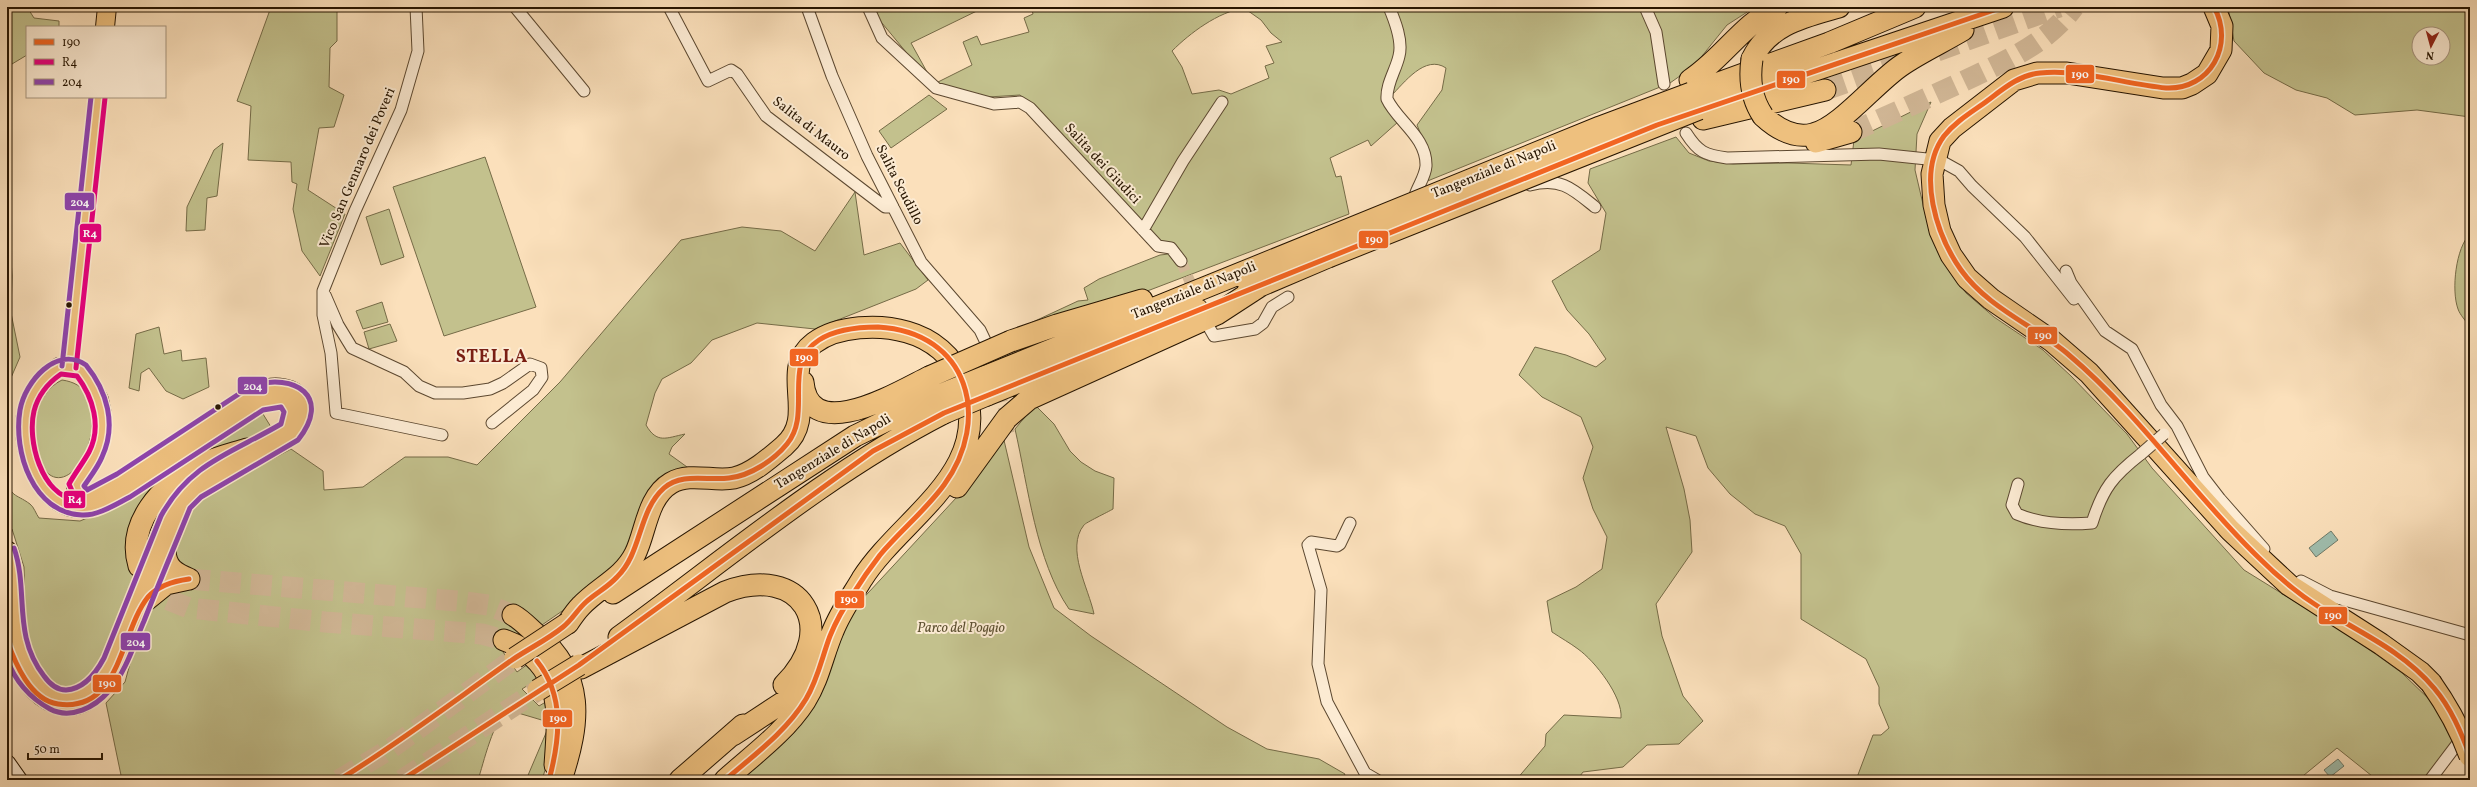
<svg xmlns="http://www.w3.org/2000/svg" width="2477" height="787" viewBox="0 0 2477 787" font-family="Vollkorn,serif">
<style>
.green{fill:#c3c18d;stroke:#756b47;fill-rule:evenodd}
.water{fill:#9fbdad;stroke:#6f7a68}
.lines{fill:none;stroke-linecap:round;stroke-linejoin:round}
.street-tunnel{stroke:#d1b796;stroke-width:11;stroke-dasharray:11 5.5;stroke-linecap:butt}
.highway-tunnel{stroke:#d1b796;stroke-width:21;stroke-dasharray:21 10;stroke-linecap:butt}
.street-casing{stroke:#5c4830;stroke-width:13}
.secondary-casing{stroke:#271501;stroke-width:18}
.primary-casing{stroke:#271501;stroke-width:20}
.highway-casing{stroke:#271501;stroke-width:23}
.street{stroke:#fcebd3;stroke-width:11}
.secondary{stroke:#fcebd3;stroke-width:16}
.primary{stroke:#eec07e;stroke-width:18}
.highway{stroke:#eec07e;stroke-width:21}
.street-bridge-casing{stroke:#5c4830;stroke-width:13;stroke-linecap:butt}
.highway-bridge-casing{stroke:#271501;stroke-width:23;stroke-linecap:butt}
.street-bridge{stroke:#fcebd3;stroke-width:11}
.highway-bridge{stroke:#eec07e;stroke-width:21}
.bus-1-casing{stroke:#fcebd3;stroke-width:8}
.bus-2-casing{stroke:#fcebd3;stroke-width:8}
.bus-3-casing{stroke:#fcebd3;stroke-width:8}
.bus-1{stroke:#f26522;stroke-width:5}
.bus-2{stroke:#e5007d;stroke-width:5}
.bus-3{stroke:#8e44ad;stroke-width:5}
.bus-dot{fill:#271501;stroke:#fcebd3;stroke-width:1.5}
.labels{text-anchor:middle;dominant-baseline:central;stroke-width:4;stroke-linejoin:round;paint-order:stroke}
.street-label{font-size:14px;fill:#271501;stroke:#fcebd3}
.park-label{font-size:14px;font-style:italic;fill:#5e5132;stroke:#fcebd3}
.district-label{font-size:18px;font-weight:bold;letter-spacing:1px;fill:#7a1f14;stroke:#fcebd3}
.line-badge{stroke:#fcebd3;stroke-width:1.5}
.badge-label{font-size:11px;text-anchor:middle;font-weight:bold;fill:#fff}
</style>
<rect width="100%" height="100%" fill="#fbe0bb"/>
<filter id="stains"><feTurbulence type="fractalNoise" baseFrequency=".005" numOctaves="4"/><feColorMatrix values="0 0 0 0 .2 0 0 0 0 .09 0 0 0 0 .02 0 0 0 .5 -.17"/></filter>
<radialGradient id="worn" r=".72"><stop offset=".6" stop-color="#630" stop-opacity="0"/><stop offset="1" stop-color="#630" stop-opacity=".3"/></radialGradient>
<path class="green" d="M7,7H27L34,18L59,21V27H27V55L7,67Z
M271,7H337V41L330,48L329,87L344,95L334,127L319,128L308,190L345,214L320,276L302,251L293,209L297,184L292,182L291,162L248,160L251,106L237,101Z
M875,7H985L911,43L927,72L925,75L877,17Z
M1039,7H1385C1400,48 1396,50 1383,90L1398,122L1371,146L1368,140L1330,158L1336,177L1341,176L1349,214L1142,293L1022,327L1078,301L1088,300L1084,288L1099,279L1160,255L1169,254L1177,265L1186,262L1168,242L1160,241L1142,223L1037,110L1020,95L988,97L934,84L972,65L963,42L977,36L981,45L1029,32L1024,18L1033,14L1032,10ZM1244,8L1261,20L1271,33L1282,42L1266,46L1274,63L1265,66L1269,78L1231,94L1219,90L1192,94L1182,67L1172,51C1190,33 1218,12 1244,8Z
M1395,7H1755L1727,25L1694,66L1670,83L1425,182L1431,168V159L1417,125L1442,90L1446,68C1425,54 1404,83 1391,96L1403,56Z
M2228,7H2342L2369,10L2370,7H2470V117L2417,110L2355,115L2327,98L2296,90L2264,73L2234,41ZM2419,34H2443V58H2419Z
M929,95L947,109L891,148L879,131Z
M1931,102L1917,134L1915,170L1926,217L1942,259L1966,293L1994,317L2043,350L2071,376L2127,434L2152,468L2244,570L2349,635L2402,673L2432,702L2453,741L2423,780H2377L2337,748L2298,780H1856L1873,735H1881L1889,728L1879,704V687L1866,659L1801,619V554L1785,526L1755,514L1730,494L1708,468L1696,436L1666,427L1684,489L1690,520L1692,552L1656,604L1662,636L1683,696L1703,721L1679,744L1647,745L1623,767L1583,772L1577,780H1516L1545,746L1546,734L1564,715L1621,718C1623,697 1595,661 1578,649C1570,643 1561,638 1552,632L1547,601L1576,587L1602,569L1607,537L1593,509L1583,478L1593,447L1581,417L1542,397L1519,375L1535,347L1566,355L1596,367L1606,359L1589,334L1567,310L1552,281L1600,250L1606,213L1588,183L1590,169L1676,137L1689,153L1709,161L1733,164L1788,163L1851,165L1854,140Z
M223,143L217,196L207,198L205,230L186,231L187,207L214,150Z
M485,157L536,307L444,336L393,187Z
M7,188L12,276L11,313L20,357L7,387Z
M855,192L864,255L900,243L928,280L916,289L815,329L757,323L712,340L691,363L662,379L655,393L646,425C657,444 666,438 685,434L672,447L669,454L694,472L678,474L617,573L503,652L517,672L532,661L544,675L522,689L539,706L549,700V757L542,780H526L549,726L545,721L508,710C494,717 483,765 478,780H122L106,703L125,682L140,627L190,507L209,493L291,449L323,471L324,490L363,487L405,457H448L477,465L560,382L681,240L742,227L781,231L815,251Z
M389,209L404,257L381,265L366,217Z
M2470,234V327C2466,321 2460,315 2458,309C2451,290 2456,247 2470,234Z
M382,302L388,322L363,329L356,311Z
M390,324L397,341L369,349L364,332Z
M159,327L164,354L181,350L182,361L206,358L209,387L183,399L166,391L149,368L141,373L139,391L129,388L136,334Z
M62,380C131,389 71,521 40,463C27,437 34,393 62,380Z
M1035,405L1054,424L1070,451L1081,462L1095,471L1114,478L1113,509C1108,512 1085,523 1084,525C1065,548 1089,589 1094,614L1069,609C1036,561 1028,486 1015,429Z
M263,414L271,427L166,482L127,599L98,668L92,677L71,689H61L53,685L37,665L26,643L24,567L12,529L7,528V476C10,498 15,493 30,504C34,507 36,514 39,518L80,521L111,508Z
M1003,436L1029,547L1054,608L1091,636L1227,727L1267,749L1319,759L1345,774L1342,780H741L792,735L810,712L840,630L856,606L969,484Z"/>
<path class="water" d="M2331,531L2338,540L2316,557L2309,548Z
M2338,759L2344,766L2330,777L2324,770Z"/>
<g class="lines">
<path class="street-tunnel" d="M1181,261L1196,296
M993,359L1009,433"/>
<path class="highway-tunnel" d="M1937,51L2059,7
M1825,90L1904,62
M1851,132C1888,116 1925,99 1962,82C2003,62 2046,45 2074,7
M189,579L458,601L488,605L513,615
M145,580L152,590L166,599L189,608L325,622L482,634L504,640
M339,780L390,749L515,658
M402,780L538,690"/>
<g class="street-casing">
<path id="street" d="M416,7L418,51L401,110L355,211L323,291V315L331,353L336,413L442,435
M515,7L584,91
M669,7L708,81L731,70L737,74L766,116L885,207H893
M807,7L832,76L867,156L921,262L980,330L991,353
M868,7L882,38L936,88L994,104L1020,102L1030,108L1158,246L1171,248L1181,261
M1389,7C1395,21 1403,41 1399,56C1396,70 1386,84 1387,99C1397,121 1427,137 1426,166C1425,180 1413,191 1414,204
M1645,7L1656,32L1664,84
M1686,133C1698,152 1705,155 1727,158L1879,154L1927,159
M1941,161L1959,171L1972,186L2025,237L2074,299
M1530,185C1561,177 1573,189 1595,207
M1143,230L1183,161L1222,102
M2066,271L2071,283L2105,331L2132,349L2161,405L2177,426L2203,477L2220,499L2264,549
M325,295L338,325L352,348L404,372L419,386L435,393H463L490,389L503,383L530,364L541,368L542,377L533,390L492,423
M1210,329L1214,336L1255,329L1263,323L1272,307L1288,297
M2018,484L2012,505L2017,514C2040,524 2067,525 2092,523C2103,488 2113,476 2141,454
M1350,523L1340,544L1337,546L1311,542L1308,545L1321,590L1318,664L1327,702L1365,773L1377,780
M2301,581L2330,596L2470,635
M2430,780L2470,727"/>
</g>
<g class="secondary-casing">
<path id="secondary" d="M7,763L19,780"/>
</g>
<g class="primary-casing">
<path id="primary" d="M105,27L107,7
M69,367L98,97
M7,550C12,562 12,576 13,589C14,624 17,657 41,684C48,692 57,698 68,697C89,694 101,679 110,661L167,519C192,465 241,459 286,429C293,419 294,409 285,400L278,399L260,403C228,424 197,444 166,465C144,479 109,505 83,508C40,511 18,444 27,410C32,392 42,377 59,367H69L81,370L88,379L99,400L102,414L101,435L96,454L76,486L82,496L87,498L121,480L254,392C291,377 322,401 293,435L197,491L184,504L119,663C81,737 27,707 7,640"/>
</g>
<g class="highway-casing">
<path id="highway" d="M2214,7L2222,26L2221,50L2207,74L2192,84L2182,88H2163L2067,73H2037L2014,80L1952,128L1940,141L1932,174L1934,205L1940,231L1951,255L1967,278L1991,299L2052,341L2089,373L2230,530L2289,585L2381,644L2420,672L2431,683
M1752,59C1769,24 1804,17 1839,7
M1690,80C1722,59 1742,25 1777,7
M1691,93L1829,43L1915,7
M1699,109L2003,7
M1763,116C1776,128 1794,139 1813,134C1840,128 1876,82 1902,65C1921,52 1943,42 1963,30
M1703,119L1825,90
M1816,142L1851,132
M1248,291L1328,257
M1011,341L1057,325L1142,300
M984,377L1320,241
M803,382C809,447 900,391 929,377
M987,395L1197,309
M957,487L1007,418L1029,399L1217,314L1260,286
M165,551C166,568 175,573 189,579
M139,566C126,523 162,485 198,466C213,458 231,454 247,449
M613,593L855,436L935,397
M145,601L166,584L189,579
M513,615C522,620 528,627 536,634C586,676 580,722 561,780
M568,623C572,617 576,611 581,606C599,587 623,578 635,554C646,532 647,497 671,483C690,472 714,482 734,478C752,474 770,458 784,446C819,416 778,370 814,343C838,325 880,324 907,332C932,339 953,356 962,380C998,470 902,516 862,579C852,596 840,613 833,631C823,654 819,679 805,701C785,732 753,755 725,780
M619,637C725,560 827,473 944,413
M504,640C564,662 559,712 555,765
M581,668L725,592C801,563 841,628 784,685
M733,735L791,697L808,677
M680,780L743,725"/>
</g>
<use href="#street" class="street"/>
<use href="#secondary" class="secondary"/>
<use href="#primary" class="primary"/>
<use href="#highway" class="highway"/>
<g class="street-bridge-casing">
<path id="street-bridge" d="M2141,454L2164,434"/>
</g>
<g class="highway-bridge-casing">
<path id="highway-bridge" d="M1752,59C1749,80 1751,98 1763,116
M1320,241L1600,127L1691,93
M1328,257L1699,109
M929,377L1011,341
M935,397L984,377
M944,413L987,395
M515,658L568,623
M2431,683C2448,707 2460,729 2470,756
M538,690L579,665"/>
</g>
<use href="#street-bridge" class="street-bridge"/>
<use href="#highway-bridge" class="highway-bridge"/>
<g class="bus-1-casing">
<path id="bus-1" d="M2214,7C2235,45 2210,90 2166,88C2124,84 2082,69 2040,73C2019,75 2003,89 1987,101C1972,112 1956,121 1944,136C1916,174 1937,236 1961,270C1988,308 2035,326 2069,355C2140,415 2192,493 2258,557C2278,577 2298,594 2322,609C2361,633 2404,652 2434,688C2451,708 2461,732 2470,756
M7,640C15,663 30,700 58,704C121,713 120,632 148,597C159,585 174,581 189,579
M537,661C565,696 560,739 549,780
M339,780C399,743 454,701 512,660C528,649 547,640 563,627C572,620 577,610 586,602C596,593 608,587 617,577C642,553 638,511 664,488C682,472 708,481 729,478C750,476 774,460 787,444C813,413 781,364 819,340C836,329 859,327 878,327C969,332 992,419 944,485C925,511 900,531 880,555C870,568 861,581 853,594C844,607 836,621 830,636C822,657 818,679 806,699C786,732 754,755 725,780
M402,780L579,665L873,451L944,413L1657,125L2003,7"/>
</g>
<g class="bus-2-casing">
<path id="bus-2" d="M76,368L105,98
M61,374L77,376C93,397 102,427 89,452C83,463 75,473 69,484L76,500C41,495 27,440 34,411C38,395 48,383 61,374Z"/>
</g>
<g class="bus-3-casing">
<path id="bus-3" d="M62,366L91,97
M7,659C15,681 30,698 50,709C71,720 95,707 109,691C126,672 134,644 144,621C159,583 175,545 190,508L201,497L298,440C332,397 296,372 251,386L117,474L87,490L84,486C90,477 98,467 102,457C117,425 107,391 86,365C56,345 25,382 20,410C13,452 33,513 82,515C98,516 116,504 130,497L263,410L281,407L284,412L281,424C232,453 190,463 161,516L104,658C96,673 84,689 66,690C56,690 49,683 44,676C12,635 29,591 14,548"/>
</g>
<use href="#bus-1" class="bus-1"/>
<use href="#bus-2" class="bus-2"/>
<use href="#bus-3" class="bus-3"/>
</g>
<g class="bus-dot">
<circle cx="69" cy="305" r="3.5"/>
<circle cx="218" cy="407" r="3.5"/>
</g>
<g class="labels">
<g class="street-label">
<text transform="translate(811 129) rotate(38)">Salita di Mauro</text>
<text transform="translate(1102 164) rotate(47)">Salita dei Giudici</text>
<text transform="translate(358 168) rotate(-67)">Vico San Gennaro dei Poveri</text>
<text transform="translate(1494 170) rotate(-22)">Tangenziale di Napoli</text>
<text transform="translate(899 185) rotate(63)">Salita Scudillo</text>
<text transform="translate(1194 291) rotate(-22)">Tangenziale di Napoli</text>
<text transform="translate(833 452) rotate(-31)">Tangenziale di Napoli</text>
</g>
<g class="park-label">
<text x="961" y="628">Parco del Poggio</text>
</g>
<g class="district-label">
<text x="492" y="357">STELLA</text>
</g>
</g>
<g class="line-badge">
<rect x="2065" y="64" width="30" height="20" rx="4" fill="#f26522"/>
<rect x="1776" y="70" width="30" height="19" rx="4" fill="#f26522"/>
<rect x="64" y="192" width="31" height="19" rx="4" fill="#8e44ad"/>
<rect x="79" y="223" width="23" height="20" rx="4" fill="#e5007d"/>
<rect x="1358" y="230" width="31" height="19" rx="4" fill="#f26522"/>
<rect x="2027" y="326" width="31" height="19" rx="4" fill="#f26522"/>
<rect x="789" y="348" width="30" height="19" rx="4" fill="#f26522"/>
<rect x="237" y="376" width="31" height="19" rx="4" fill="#8e44ad"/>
<rect x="63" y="490" width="23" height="19" rx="4" fill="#e5007d"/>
<rect x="834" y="590" width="31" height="19" rx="4" fill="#f26522"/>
<rect x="2318" y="606" width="30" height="19" rx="4" fill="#f26522"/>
<rect x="120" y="632" width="31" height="19" rx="4" fill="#8e44ad"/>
<rect x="92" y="674" width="30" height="19" rx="4" fill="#f26522"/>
<rect x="542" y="709" width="31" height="19" rx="4" fill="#f26522"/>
</g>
<g class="badge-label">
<text x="2080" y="78">190</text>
<text x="1791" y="83">190</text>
<text x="80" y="206">204</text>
<text x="90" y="237">R4</text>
<text x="1374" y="243">190</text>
<text x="2043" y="339">190</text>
<text x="804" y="361">190</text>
<text x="253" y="390">204</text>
<text x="75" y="503">R4</text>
<text x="849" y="603">190</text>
<text x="2333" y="619">190</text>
<text x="136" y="646">204</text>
<text x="107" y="687">190</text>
<text x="558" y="722">190</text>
</g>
<rect width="2477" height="787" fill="none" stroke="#fbe0bb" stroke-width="24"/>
<rect x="8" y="8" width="2461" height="771" fill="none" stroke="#271501" stroke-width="2"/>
<rect x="12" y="12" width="2453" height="763" fill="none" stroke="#271501"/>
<rect x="26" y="26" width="140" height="72" fill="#fcebd3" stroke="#a7957f"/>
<rect x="34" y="39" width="20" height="6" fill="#f26522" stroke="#a7957f"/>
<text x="62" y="46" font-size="12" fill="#271501">190</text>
<rect x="34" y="59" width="20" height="6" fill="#e5007d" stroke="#a7957f"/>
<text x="62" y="66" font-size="12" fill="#271501">R4</text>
<rect x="34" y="79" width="20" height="6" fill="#8e44ad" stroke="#a7957f"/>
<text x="62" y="86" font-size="12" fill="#271501">204</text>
<g transform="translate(2431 46) rotate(186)"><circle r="19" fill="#fcebd3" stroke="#a7957f"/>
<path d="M0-3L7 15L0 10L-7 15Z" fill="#8f2418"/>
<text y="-6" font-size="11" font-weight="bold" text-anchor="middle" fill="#271501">N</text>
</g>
<path d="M28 753v6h74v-6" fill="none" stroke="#271501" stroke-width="2"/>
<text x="34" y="753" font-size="12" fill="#271501" stroke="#fcebd3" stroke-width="3" paint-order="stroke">50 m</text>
<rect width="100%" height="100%" filter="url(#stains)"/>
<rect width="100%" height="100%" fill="url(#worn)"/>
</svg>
